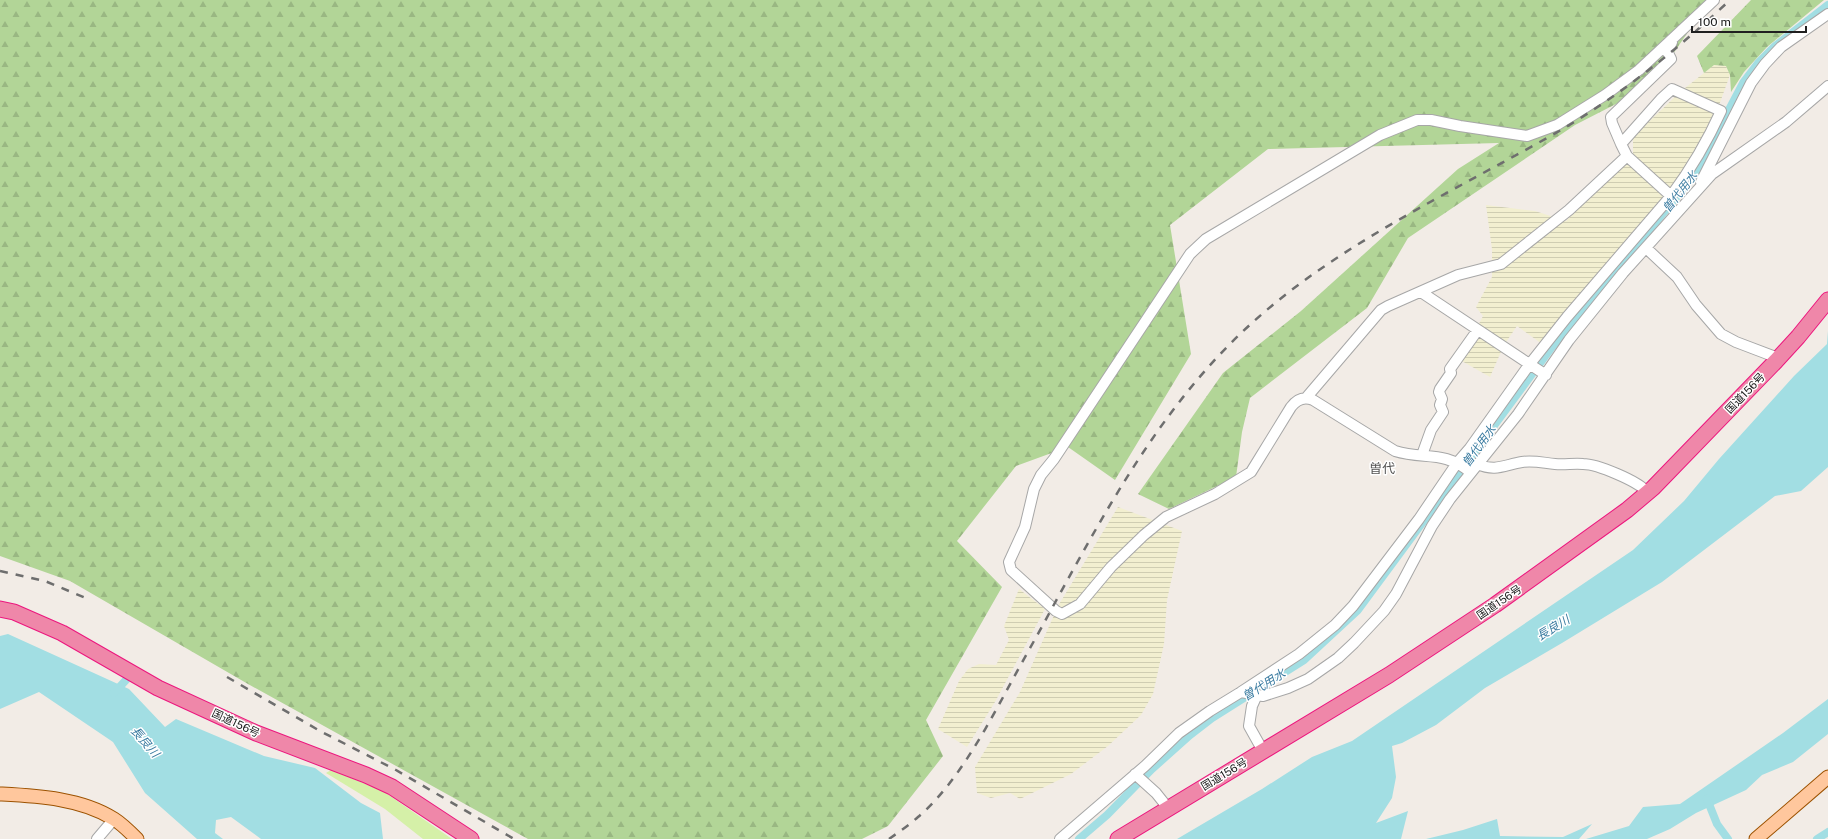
<svg xmlns="http://www.w3.org/2000/svg" width="1828" height="839" viewBox="0 0 1828 839" font-family="'Public Sans','Noto Sans JP',sans-serif">
<style>
.farmland{fill:url(#farmland-rules)}
.grass{fill:#d5f0a8}
.forest{fill:url(#forest-firs)}
.water{fill:#a2dee3}
.lines{fill:none;stroke-linecap:round;stroke-linejoin:round}
.canal{stroke:#a2dee3;stroke-width:8}
.minor-casing{stroke:#a7a7a7;stroke-width:12}
.major-casing{stroke:#9c5200;stroke-width:15}
.highway-casing{stroke:#ec167e;stroke-width:17}
.minor{stroke:#fff;stroke-width:10}
.major{stroke:#ffc79d;stroke-width:13}
.highway{stroke:#ef87a9;stroke-width:15}
.rail{stroke:#6e6e6e;stroke-width:2.5;stroke-dasharray:8 8;stroke-linecap:butt}
.labels{text-anchor:middle;dominant-baseline:central;stroke-width:3;stroke-linejoin:round;paint-order:stroke}
.street-label{font-size:11px;fill:#202020;stroke:#fff}
.water-label{font-size:12px;font-style:italic;fill:#3b7ca1;stroke:#fff}
.quarter-label{font-size:13px;fill:#535353;stroke:#fff}
</style>
<defs>
<pattern id="farmland-rules" width="6" height="5" patternUnits="userSpaceOnUse"><rect width="6" height="5" fill="#f2efd0"/><path d="M0 2.5h6" fill="none" stroke="#cfcdb2"/></pattern>
<pattern id="forest-firs" width="22" height="20" patternUnits="userSpaceOnUse"><rect width="22" height="20" fill="#b2d597"/><path d="M5 1l3.5 6h-7zM16 11l3.5 6h-7z" fill="#99b782"/></pattern>
</defs>
<rect width="100%" height="100%" fill="#f2ece6"/>
<path class="farmland" d="M1714,65L1726,66L1730,75L1710,130L1674,190L1542,344L1517,326L1504,345L1490,377L1460,360L1483,316L1476,307L1492,277V249L1486,205L1535,211L1566,221L1599,187L1633,157V137L1680,92Z
M1118,507L1182,531L1167,600L1164,644L1153,694L1141,715L1108,746L1071,774L1020,799L1010,793L991,798L977,793L975,767L1020,692L1058,606Z
M1019,589L1045,609L995,702L967,747L938,729L959,681L968,669L979,664L996,665L1009,640L1004,626Z"/>
<path class="grass" d="M331,770L383,791L452,839H423L385,809L326,773Z"/>
<path class="forest" d="M0,0H1710L1651,86L1575,125L1408,238L1367,308L1250,398L1242,432L1236,477L1169,509L1138,494L1223,373L1301,311L1458,169L1499,143L1268,149L1170,225L1191,354L1115,480L1068,447L1016,466L957,541L1002,587L926,720L943,756L888,826L862,839H528L248,684L70,581L0,556Z
M1751,0H1824L1767,47L1744,72L1731,92L1730,75L1726,66L1714,65L1704,73L1697,56Z"/>
<path class="water" d="M1828,331V467L1801,491L1775,496L1662,582L1562,643L1485,688L1436,725L1402,743L1392,746L1396,777L1392,798L1376,823L1408,811L1401,839H1177L1262,789L1312,757L1352,741L1633,550L1684,501L1719,459L1794,376L1827,344Z
M8,634L129,689L165,727L176,719L264,756L315,768L361,803L380,813L383,839H261L231,817L216,820L215,833L223,839H197L145,793L113,742L39,692L0,709V636Z
M1828,699V734L1793,762L1762,775L1746,790L1696,813L1670,829L1647,839H1586L1629,826L1643,807L1680,804L1783,733Z
M1497,819L1500,836L1563,837L1592,824L1579,839H1426L1463,830Z"/>
<g class="lines">
<path class="canal" d="M114,693L126,680
M1707,799L1717,824L1728,839
M1079,839L1107,815L1152,769L1190,735L1212,718L1304,660L1358,610L1552,347L1694,176L1743,83L1759,62L1774,47L1828,5
M1817,839L1828,832"/>
<g class="minor-casing">
<path id="minor" d="M1621,144L1612,123L1611,117L1671,59L1667,51L1672,42
M1701,182L1751,83L1765,64L1781,47L1828,14
M1646,248L1677,277L1696,305L1721,334L1736,342L1778,358
M1421,292L1546,375
M1306,398L1381,310L1388,306L1458,275L1501,264L1569,210L1627,156
M1422,455L1431,430L1443,412L1440,405L1442,399L1439,392L1440,389L1451,373L1450,369L1477,331
M1477,464C1496,472 1504,465 1522,462C1533,460 1544,463 1555,464C1565,465 1574,463 1583,464C1597,464 1638,481 1647,492
M1470,472C1444,450 1424,460 1395,451L1313,400C1304,396 1297,399 1291,407L1251,472L1215,494L1166,517L1144,535L1111,567L1080,604L1062,614L1056,611L1011,570L1009,562L1025,527L1034,489L1041,475L1054,459L1190,254L1206,239L1380,135L1417,120H1431L1460,126L1527,136L1557,125L1605,95L1639,70L1714,0
M1241,692L1299,654L1335,625L1353,606L1419,519L1457,463L1470,448L1529,365L1567,317L1671,196C1691,169 1707,142 1721,111L1672,89L1661,99L1621,144L1627,156L1671,196
M1257,695L1252,706L1249,726L1263,751
M1135,774L1156,793L1168,808
M97,839L114,819
M1060,839L1145,766L1179,733L1210,711L1241,692L1263,696L1288,688L1308,679L1338,658L1354,643L1384,611L1396,594L1432,526L1450,499L1518,414L1569,340L1623,273L1712,174L1786,122L1828,86"/>
</g>
<g class="major-casing">
<path id="major" d="M0,794C37,796 81,798 114,819C122,824 130,832 137,839
M1756,839L1828,777"/>
</g>
<g class="highway-casing">
<path id="highway" d="M0,609L14,612L62,633L158,688L256,733L366,775L392,787L471,839
M1118,839L1389,675L1495,605L1627,510L1653,488L1776,361L1798,337L1828,300"/>
</g>
<use href="#minor" class="minor"/>
<use href="#major" class="major"/>
<use href="#highway" class="highway"/>
<path class="rail" d="M0,571L45,581L88,599
M227,677L320,731L396,770L514,839
M889,839C899,832 909,825 918,817C965,777 998,704 1029,650C1088,544 1143,432 1229,345C1321,251 1448,195 1561,130C1622,94 1678,49 1730,0"/>
</g>
<g class="labels">
<g class="street-label">
<text transform="translate(1745 393) rotate(-46)">国道156号</text>
<text transform="translate(1499 602) rotate(-34)">国道156号</text>
<text transform="translate(236 723) rotate(25)">国道156号</text>
<text transform="translate(1224 774) rotate(-31)">国道156号</text>
</g>
<g class="water-label">
<text transform="translate(1680 192) rotate(-52)">曽代用水</text>
<text transform="translate(1479 446) rotate(-54)">曽代用水</text>
<text transform="translate(1553 628) rotate(-31)">長良川</text>
<text transform="translate(1264 685) rotate(-32)">曽代用水</text>
<text transform="translate(145 742) rotate(49)">長良川</text>
</g>
<g class="quarter-label">
<text x="1382" y="468">曽代</text>
</g>
</g>
<path d="M1692 26v6h114v-6" fill="none" stroke="#202020" stroke-width="2"/>
<text x="1698" y="26" font-size="12" fill="#202020" stroke="#ffffff" stroke-width="3" paint-order="stroke">100 m</text>
</svg>
